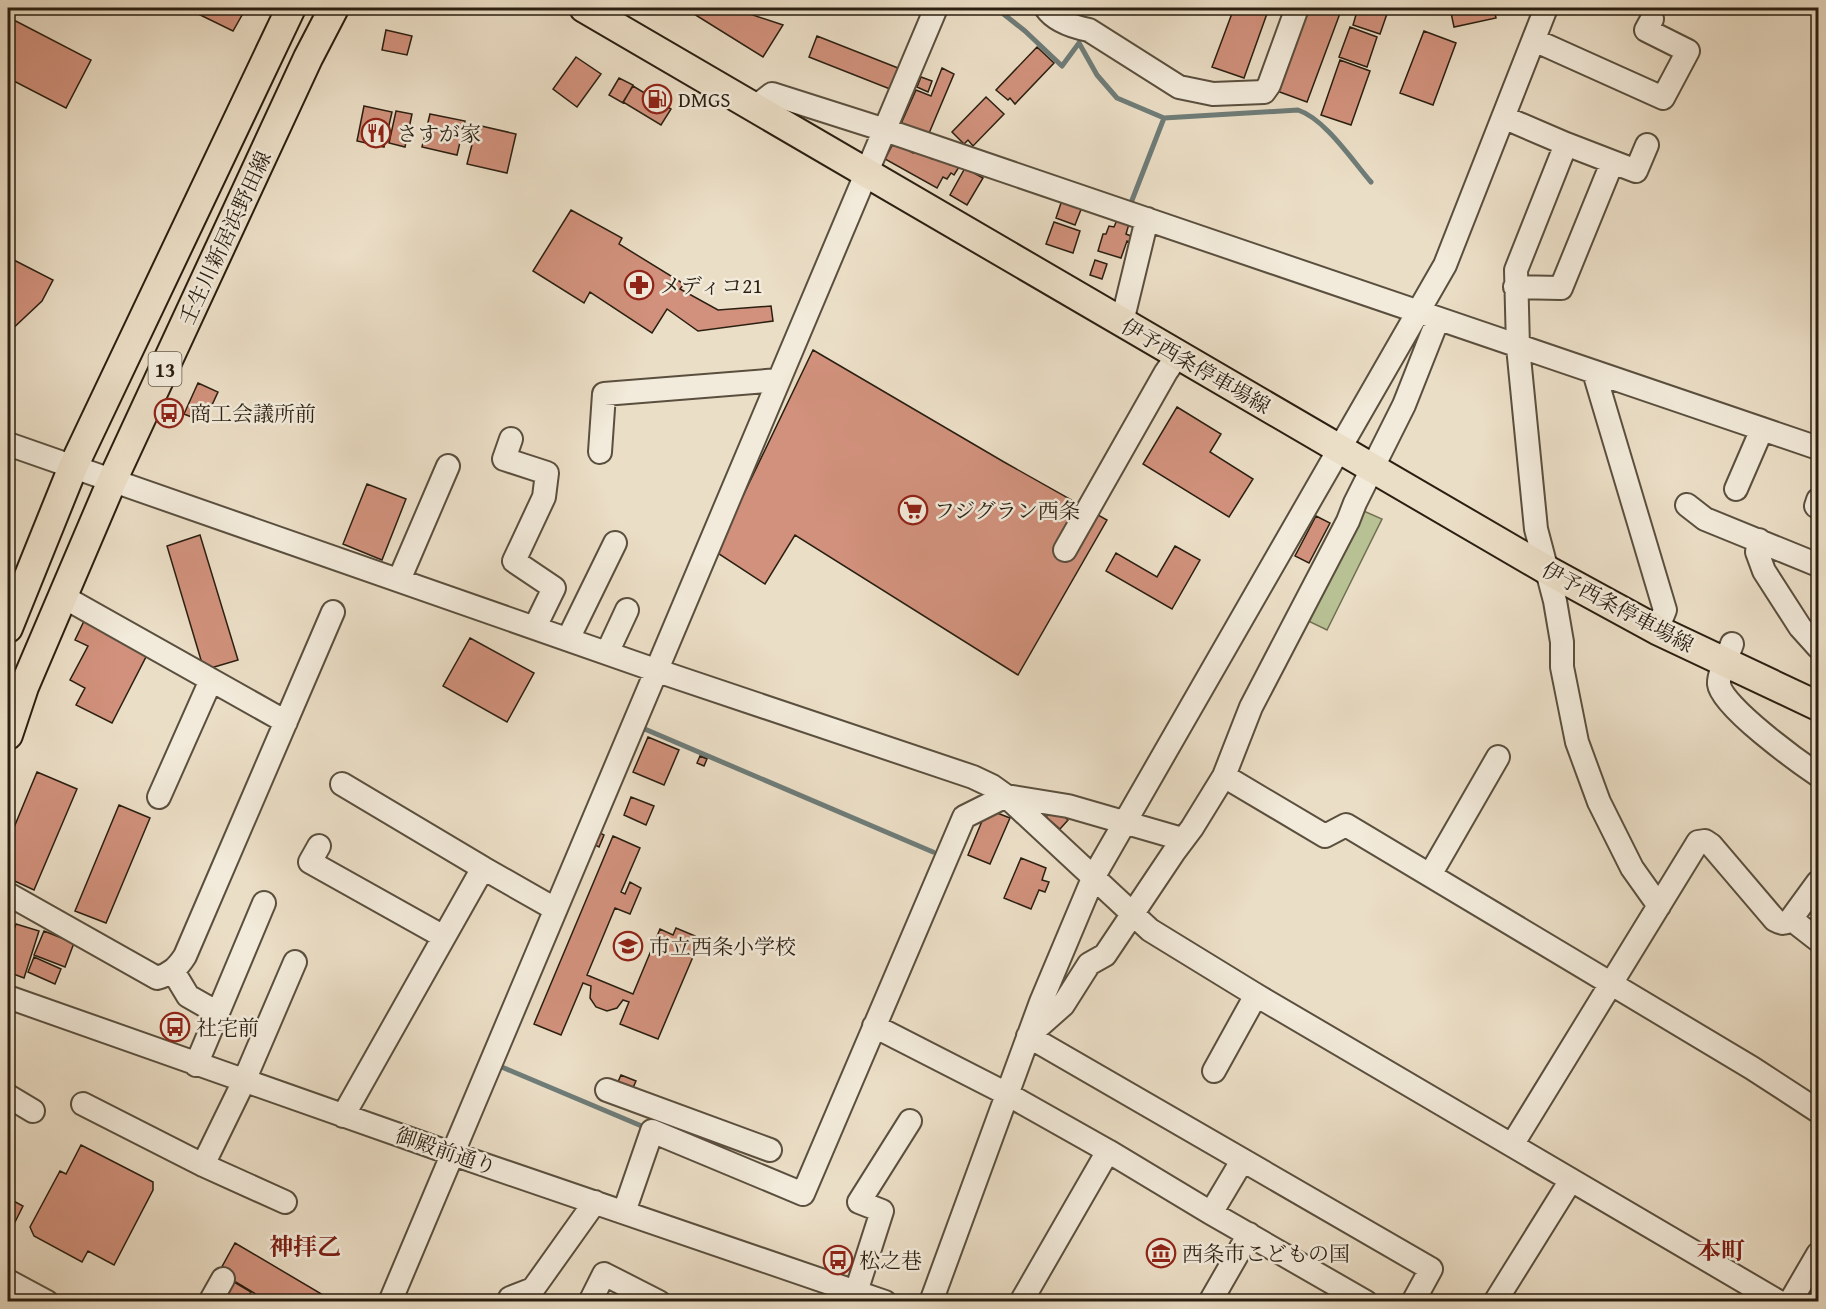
<svg xmlns="http://www.w3.org/2000/svg" width="1826" height="1309" viewBox="0 0 1826 1309" font-family="'Gentium Book Plus','Noto Serif JP',serif">
<style>
.green{fill:#b8c194;stroke:#717052;stroke-width:1.5}
.lines{fill:none;stroke-linecap:round;stroke-linejoin:round}
.stream{stroke:#6e7c78;stroke-width:5}
.building{fill:#d1917c;stroke:#2a1f11;stroke-width:1.5}
.minor-casing{stroke:#5a4f3e;stroke-width:26}
.major-casing{stroke:#2a1f11;stroke-width:32}
.minor{stroke:#f2eada;stroke-width:22}
.major{stroke:#ebdec6;stroke-width:28}
.labels{text-anchor:middle;dominant-baseline:central;stroke-width:5;stroke-linejoin:round;paint-order:stroke}
.shield{fill:#f2eada;stroke:#665c4d;stroke-width:1.5}
.shield-label{font-size:20px;font-weight:bold;fill:#2a1f11}
.poi-label{font-size:21px;fill:#2a1f11;stroke:#f2eada;text-anchor:start}
.street-label{font-size:21px;fill:#2a1f11;stroke:#f2eada}
.quarter-label{font-size:24px;font-weight:bold;fill:#7a1f14;stroke:#f2eada}
</style>
<rect width="100%" height="100%" fill="#ebdec6"/>
<filter id="stains"><feTurbulence type="fractalNoise" baseFrequency=".00333" numOctaves="4"/><feColorMatrix values="0 0 0 0 .2 0 0 0 0 .09 0 0 0 0 .02 0 0 0 .5 -.17"/></filter>
<radialGradient id="worn" r=".72"><stop offset=".6" stop-color="#630" stop-opacity="0"/><stop offset="1" stop-color="#630" stop-opacity=".3"/></radialGradient>
<path class="green" d="M1357,508L1382,519L1327,630L1302,618Z"/>
<g class="lines">
<path class="stream" d="M996,8L1025,31L1062,66L1079,43L1097,75L1117,98L1164,118L1298,110C1325,119 1352,160 1371,182
M1129,208L1164,118
M639,729L640,727L933,852
M498,1064L497,1065L644,1127"/>
</g>
<path class="building" d="M186,8H246L233,31Z
M687,8H732L783,25L763,57L686,9Z
M1234,8H1269L1244,78L1212,67Z
M1307,8H1342L1307,102L1277,91Z
M1358,8H1389L1380,34L1353,25Z
M1450,8H1494L1496,18L1454,27Z
M8,17L91,60L66,108L8,78Z
M1350,27L1377,37L1367,67L1339,57Z
M386,30L412,36L407,55L382,50Z
M1424,31L1456,43L1433,105L1400,93Z
M817,36L898,68L890,89L809,57Z
M1037,47L1054,63L1015,104L1010,98L1008,100L996,90Z
M576,57L601,74L577,107L553,89Z
M1340,60L1370,71L1351,125L1321,115Z
M942,68L954,74L927,138L900,126L916,90L931,96Z
M921,77L932,81L928,92L917,87Z
M619,78L633,85L623,103L609,95Z
M633,86L671,109L661,125L623,102Z
M986,97L1004,114L973,146L968,140L964,144L952,132Z
M364,106L392,112L384,147L357,141Z
M396,111L412,114L405,147L389,143Z
M430,114L465,121L457,155L422,147Z
M477,125L516,134L507,173L467,164Z
M894,142L913,153L916,149L932,159L934,156L950,165L951,162L959,167L954,175L951,173L947,179L943,177L937,188L885,159Z
M965,168L983,178L967,205L950,195Z
M1062,200L1082,207L1075,225L1056,218Z
M571,210L622,238L619,244L684,284L680,289L718,310L771,306L773,321L698,331L667,309L652,333L590,292L584,303L533,271Z
M1117,220L1129,224L1126,234L1131,236L1129,242L1127,241L1121,258L1098,251L1103,234H1106L1109,226L1114,227Z
M1054,222L1080,231L1073,253L1046,244Z
M8,257L53,280L42,301L8,333Z
M1095,260L1107,264L1102,279L1090,275Z
M813,350L1004,462L1107,520L1018,675L795,535L765,584L716,552Z
M198,383L218,392L204,422L184,414Z
M1177,407L1221,434L1210,452L1253,479L1229,517L1143,464Z
M367,484L406,499L382,560L343,544Z
M1316,516L1330,523L1309,563L1295,556Z
M200,535L238,660L204,670L167,546Z
M1175,546L1200,560L1172,609L1106,571L1116,553L1157,577Z
M85,619L149,651L112,723L76,705L85,688L70,680L88,646L75,640Z
M470,638L534,673L507,722L443,686Z
M648,737L679,750L664,785L633,772Z
M700,756L707,759L704,766L697,763Z
M37,772L77,789L34,890L8,878V842Z
M631,797L654,806L646,825L624,815Z
M119,805L150,818L106,923L75,911Z
M1054,808L1068,820L1060,829L1046,817Z
M987,809L1010,818L990,864L968,855Z
M600,833L604,835L599,847L595,845Z
M613,836L640,848L621,892L625,894L630,882L641,888L630,914L615,908L587,975L633,994L660,929L673,935L676,928L695,936L692,943L698,945L658,1039L620,1024L629,1002L623,1000L617,1008L607,1011L596,1007L590,998L591,986L583,983L561,1035L534,1024Z
M1021,858L1046,868L1042,880L1049,882L1045,892L1039,890L1031,909L1004,898Z
M16,924L39,931L24,978L8,972L9,954L8,953V925L15,927Z
M44,931L74,943L65,967L34,955Z
M34,957L61,969L55,984L28,972Z
M621,1075L636,1081L632,1090L617,1084Z
M81,1145L153,1182V1190L114,1265L88,1251L82,1262L34,1236L30,1227L60,1171L66,1174Z
M8,1198L23,1206L8,1236Z
M235,1243L335,1302H269L219,1272Z
M229,1279L251,1292L245,1302H216Z"/>
<g class="lines">
<g class="minor-casing">
<path id="minor" d="M1046,8C1055,21 1074,27 1089,30L1179,87L1213,94L1264,92L1269,85L1297,8
M1534,40L1663,98L1688,51L1646,30L1652,19
M754,108L772,94L885,130L1818,448
M1503,117L1566,144L1636,171L1647,145
M1566,144L1516,270L1518,347L1536,529L1555,601L1562,642V667L1577,742L1599,802L1632,868L1659,906
M1515,287L1561,288L1612,163
M1122,322L1147,219
M1594,372L1665,610L1657,630
M511,439L504,459L547,473L544,497L514,561L554,588L535,627
M8,444L655,670L973,777L992,786L1006,796L1150,930L1256,995L1779,1302
M600,452L604,394L779,380
M1736,489L1762,429
M1687,505L1705,519L1818,565
M1816,506L1818,500
M1759,540L1757,552L1764,571L1800,627L1818,647
M1065,550L1166,372L1178,355
M399,580L448,466
M62,596L286,722
M568,639L615,543
M1732,644C1729,653 1718,675 1719,684C1721,706 1799,762 1818,775
M607,653L627,610
M1224,776L1325,836L1346,825L1752,1068L1818,1111
M342,784L483,868
M159,797L211,680
M319,846L310,862L444,937
M1430,875L1498,757
M8,894L157,978C171,974 178,967 185,956L333,612
M1791,919L1818,940
M173,971L188,996L218,1013
M8,997L453,1154L885,1302
M874,1026L1007,1094L1108,1151L1211,1213L1366,1302
M196,1065L264,903
M1214,1071L1256,995
M607,1090L770,1150
M8,1096L33,1111
M83,1104L203,1165L285,1202
M343,1116L483,868L555,909
M1512,1145L1698,842L1705,841L1711,845L1775,920C1782,924 1785,924 1791,919L1818,882
M203,1165L244,1081L295,962
M624,1212L652,1131L803,1194L964,817L1006,796L1068,806L1182,839
M1211,1213L1242,1161
M8,1281L47,1302
M856,1292L882,1211L859,1202L910,1121
M510,1298L533,1289L595,1202
M210,1302L223,1279
M390,1302L936,8
M590,1302L604,1274L659,1302
M931,1302L1041,1002L1094,876L1445,265L1546,8
M1021,1302L1108,1151
M1210,1302L1249,1234
M1413,1302L1431,1269L1028,1036L1063,1005L1089,964L1105,955L1174,852L1192,828L1224,776L1251,707L1348,521L1355,503L1404,405L1438,319
M1495,1302L1571,1180
M1790,1302L1818,1254"/>
</g>
<g class="major-casing">
<path id="major" d="M584,8L1547,570L1657,630L1818,706
M8,628L73,467L291,8
M8,735L24,687L112,481L308,58L334,8"/>
</g>
<use href="#minor" class="minor"/>
<use href="#major" class="major"/>
</g>
<defs>
<g id="fuel-ring" transform="scale(1.5)"><circle r="9.5" fill="#f2eada" stroke="#8f2418" stroke-width="1.5"/><path d="M-5.5-6h7V0h2V4h1.3V-2.5L3-4.5l.8-.8L6-3V5H2.5V1h-1V6h-7ZM-4.2-4.7v3.2H.2V-4.7Z" fill="#8f2418"/></g>
<g id="restaurant-ring" transform="scale(1.5)"><circle r="9.5" fill="#f2eada" stroke="#8f2418" stroke-width="1.5"/><path d="M-5-6h1v4h1v-4h1v4h1v-4h1v5L-1.5 .5V6h-2V.5L-5-1ZM5-6V6H3V1.5H1.5Q1.5-4 5-6Z" fill="#8f2418"/></g>
<g id="pharmacy-ring" transform="scale(1.5)"><circle r="9.5" fill="#f2eada" stroke="#8f2418" stroke-width="1.5"/><path d="M-2-6h4v4h4v4h-4v4h-4v-4h-4v-4h4Z" fill="#8f2418"/></g>
<g id="bus-ring" transform="scale(1.5)"><circle r="9.5" fill="#f2eada" stroke="#8f2418" stroke-width="1.5"/><path d="M-5-6H5V4H4V6H2V4H-2V6H-4V4H-5ZM-3.5-4V0h7V-4ZM-3.5 1.2v1.5H-2V1.2ZM2 1.2v1.5H3.5V1.2Z" fill="#8f2418"/></g>
<g id="supermarket-ring" transform="scale(1.5)"><circle r="9.5" fill="#f2eada" stroke="#8f2418" stroke-width="1.5"/><path d="M-6-5.5h2.5l.6 2H6L4.5 2H-2.5L-4.4-4H-6ZM-1.5 3.2a1.3 1.3 0 1 0 .1 0ZM3 3.2a1.3 1.3 0 1 0 .1 0Z" fill="#8f2418"/></g>
<g id="school-ring" transform="scale(1.5)"><circle r="9.5" fill="#f2eada" stroke="#8f2418" stroke-width="1.5"/><path d="M0-5L7-2L0 1L-7-2ZM-4 1L0 2.5L4 1V4Q0 6-4 4Z" fill="#8f2418"/></g>
<g id="museum-ring" transform="scale(1.5)"><circle r="9.5" fill="#f2eada" stroke="#8f2418" stroke-width="1.5"/><path d="M0-6L6-3V-2H-6V-3ZM-5-1h2V3h-2ZM-1-1h2V3h-2ZM3-1h2V3H3ZM-6 4H6V6H-6Z" fill="#8f2418"/></g>
</defs>
<g fill-rule="evenodd">
<use href="#fuel-ring" x="657" y="99"/>
<use href="#restaurant-ring" x="376" y="133"/>
<use href="#pharmacy-ring" x="639" y="285"/>
<use href="#bus-ring" x="169" y="413"/>
<use href="#supermarket-ring" x="913" y="510"/>
<use href="#school-ring" x="628" y="946"/>
<use href="#bus-ring" x="175" y="1027"/>
<use href="#museum-ring" x="1161" y="1253"/>
<use href="#bus-ring" x="838" y="1260"/>
</g>
<g class="labels">
<rect class="shield" x="148.5" y="352" width="33" height="34" rx="4.5"/>
<g class="shield-label">
<text x="165" y="369">13</text>
</g>
<g class="poi-label">
<text x="678" y="99">DMGS</text>
<text x="397" y="133">さすが家</text>
<text x="660" y="285">メディコ21</text>
<text x="190" y="413">商工会議所前</text>
<text x="934" y="510">フジグラン西条</text>
<text x="649" y="946">市立西条小学校</text>
<text x="196" y="1027">社宅前</text>
<text x="1182" y="1253">西条市こどもの国</text>
<text x="859" y="1260">松之巷</text>
</g>
<g class="street-label">
<text transform="translate(225 238) rotate(-65)">壬生川新居浜野田線</text>
<text transform="translate(1196 366) rotate(30)">伊予西条停車場線</text>
<text transform="translate(1618 607) rotate(28)">伊予西条停車場線</text>
<text transform="translate(446 1151) rotate(19)">御殿前通り</text>
</g>
<g class="quarter-label">
<text x="305" y="1246">神拝乙</text>
<text x="1721" y="1250">本町</text>
</g>
</g>
<rect width="1826" height="1309" fill="none" stroke="#ebdec6" stroke-width="30"/>
<rect x="9" y="9" width="1808" height="1291" fill="none" stroke="#2a1f11" stroke-width="3"/>
<rect x="15" y="15" width="1796" height="1279" fill="none" stroke="#2a1f11" stroke-width="1.5"/>
<rect width="100%" height="100%" filter="url(#stains)"/>
<rect width="100%" height="100%" fill="url(#worn)"/>
</svg>
